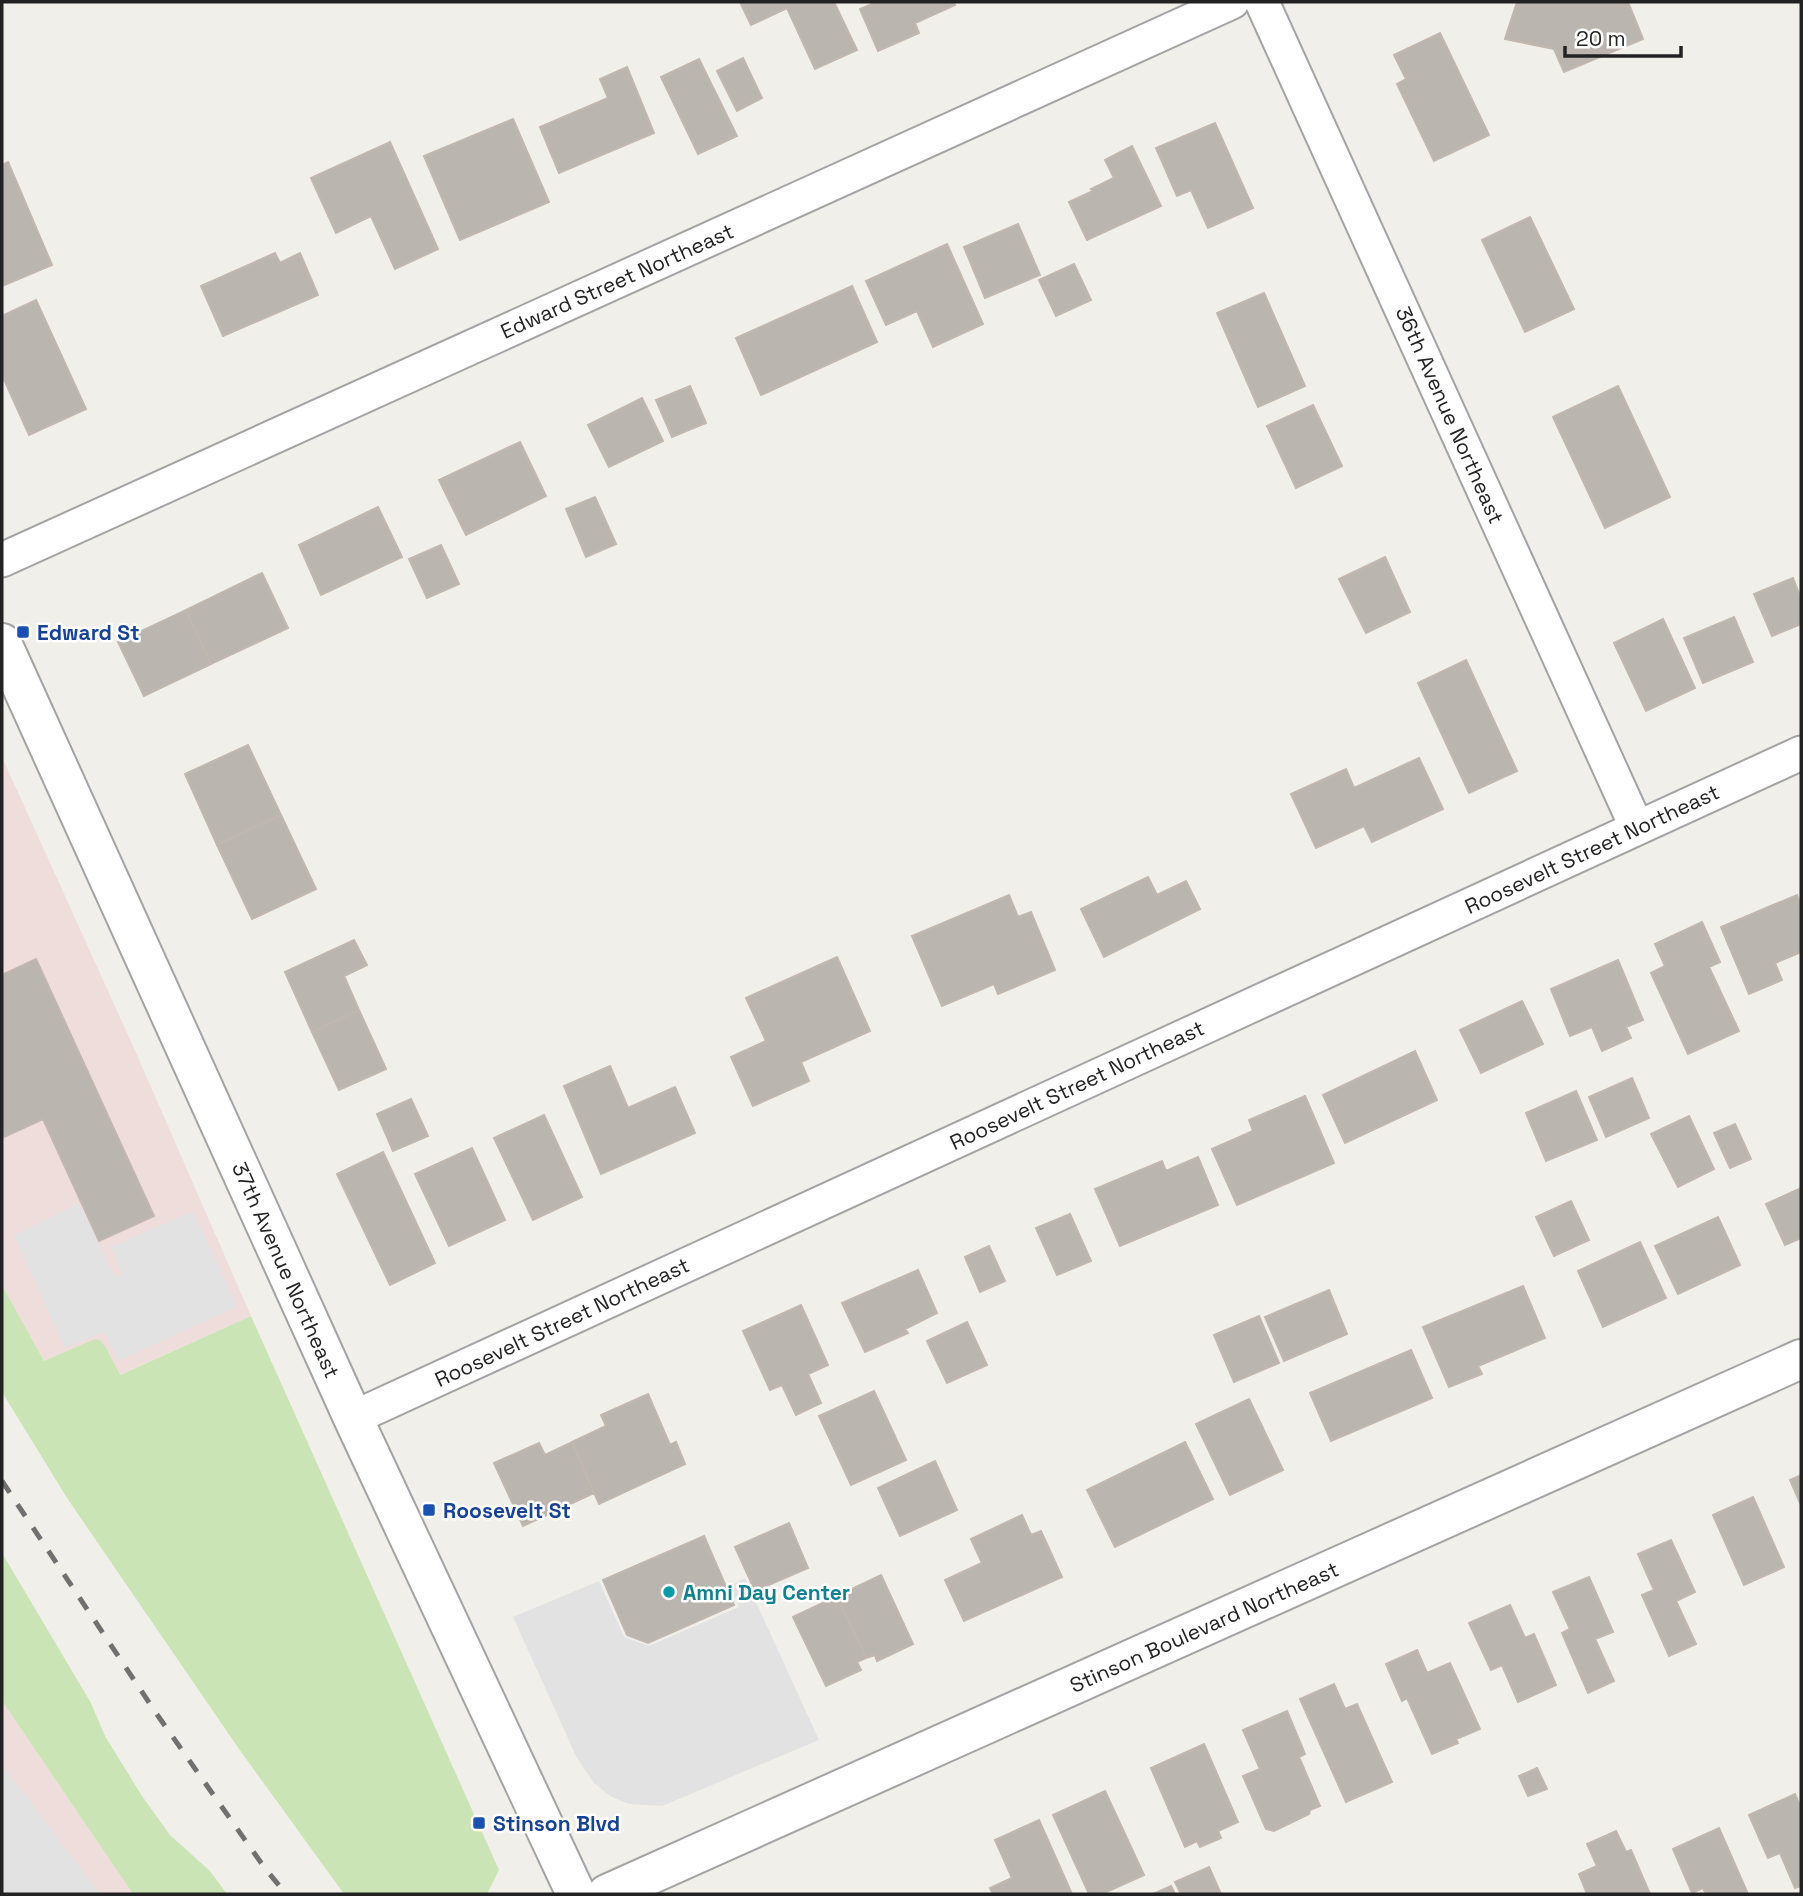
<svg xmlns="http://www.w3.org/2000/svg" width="1803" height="1896" viewBox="0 0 1803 1896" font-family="'Space Grotesk',sans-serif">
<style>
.commercial{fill:#efdddb}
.grass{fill:#cbe4b6}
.parking{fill:#e2e2e2}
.building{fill:#bab5af;stroke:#c1b7ae;stroke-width:2}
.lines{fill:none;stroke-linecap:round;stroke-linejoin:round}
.minor-casing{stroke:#a3a3a3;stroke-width:37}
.tertiary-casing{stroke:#a3a3a3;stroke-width:42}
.minor{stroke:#fff;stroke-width:33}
.tertiary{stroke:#fff;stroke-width:38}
.rail{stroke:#707070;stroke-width:5;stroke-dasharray:14 14;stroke-linecap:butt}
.transit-dot{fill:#1a4fb4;stroke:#fff;stroke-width:2.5}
.culture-dot{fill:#0f9aa8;stroke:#fff;stroke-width:2.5}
.labels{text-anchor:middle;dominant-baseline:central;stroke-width:5;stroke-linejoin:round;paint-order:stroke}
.street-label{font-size:21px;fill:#222;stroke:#fff}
.transit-label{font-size:21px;font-weight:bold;fill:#164399;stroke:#fff;text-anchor:start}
.culture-label{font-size:21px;font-weight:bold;fill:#0d838f;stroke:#fff;text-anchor:start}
</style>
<rect width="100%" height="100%" fill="#f1efea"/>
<path class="commercial" d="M2,757L137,1055L251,1316L119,1375L105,1346L100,1340H95L44,1361L2,1285Z
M2,1701L133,1894H2Z"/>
<path class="grass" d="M2,1285L44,1361L95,1339L100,1340L105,1346L120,1375L251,1316L499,1870L487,1894H344L239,1749L67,1498L2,1392Z
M2,1553L91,1703L105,1736L142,1796L170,1835L210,1871L227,1894H133L2,1701Z"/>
<path class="parking" d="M79,1203L114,1275L118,1276L121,1275V1271L111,1247L193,1211L237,1307L118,1361L107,1337L104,1334H100L65,1348L14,1235Z
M745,1578L819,1740L662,1806L629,1804L610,1796L594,1783L577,1758L513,1617L599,1581L624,1637L649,1646L739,1607L730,1586Z
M2,1764L100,1894H2Z"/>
<path class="building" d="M740,2H834L857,50L815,69L787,8L751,25Z
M877,2H954L955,5L915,23L919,33L878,51L860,9Z
M1517,2H1628L1643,39L1564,72L1554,49L1505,39Z
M1440,33L1489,135L1434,161L1397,84L1406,79L1394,55Z
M743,58L762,98L737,111L717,71Z
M699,59L737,136L698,154L661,77Z
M627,67L654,133L559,173L540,127L608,98L600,79Z
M513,119L549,202L460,240L424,156Z
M1215,123L1253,208L1208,228L1191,190L1177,196L1156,148Z
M390,142L438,249L395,269L371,216L336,233L311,178Z
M1132,146L1161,206L1087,240L1069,202L1093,191L1091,189L1114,178L1105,160Z
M8,162L52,265L2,286V165Z
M1530,217L1574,309L1525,332L1482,240Z
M1018,224L1040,275L985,298L964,247Z
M947,244L983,324L933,347L917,311L886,325L866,281Z
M275,253L280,263L300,253L318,295L223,336L201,286Z
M1074,264L1091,300L1056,316L1039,280Z
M852,286L877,342L761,395L736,338Z
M1264,293L1305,386L1258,407L1217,313Z
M36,300L86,409L29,435L2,375V316Z
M690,386L706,423L672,437L656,400Z
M1618,386L1670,497L1605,528L1553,417Z
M642,398L663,441L609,467L588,425Z
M1313,405L1342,466L1296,488L1267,426Z
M520,442L546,496L466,535L439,480Z
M595,497L616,544L586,557L566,509Z
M378,507L402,557L321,595L299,545Z
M441,545L459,584L427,598L409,559Z
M1385,557L1410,612L1366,633L1339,579Z
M262,573L288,628L211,664L186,610Z
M1793,578L1801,599V624L1772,636L1754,594Z
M186,610L211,664L144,696L118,642Z
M1734,617L1753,662L1703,683L1684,638Z
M1663,619L1695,688L1646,711L1614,643Z
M1466,660L1517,771L1469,793L1418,683Z
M248,745L281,815L217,845L185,774Z
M1419,758L1443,809L1372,842L1364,826L1316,848L1291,794L1346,769L1354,788Z
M281,815L316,889L252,919L217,845Z
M1148,877L1157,895L1186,881L1200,909L1104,957L1081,909Z
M1009,895L1018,917L1031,912L1055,970L998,994L994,984L942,1006L912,936Z
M1797,895L1801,906V952L1775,963L1782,980L1749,994L1721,927Z
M1702,922L1720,962L1709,967L1739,1031L1688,1054L1651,973L1665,966L1655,944Z
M354,940L367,965L344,976L359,1010L312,1032L285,972Z
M837,957L870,1031L801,1062L809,1081L753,1106L731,1057L766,1041L746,998Z
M36,959L154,1216L99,1241L43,1119L2,1138V975Z
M1618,960L1643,1020L1626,1027L1631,1038L1602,1051L1592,1027L1570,1036L1551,989Z
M1522,1001L1543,1044L1481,1073L1460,1030Z
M359,1010L386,1069L339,1090L312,1032Z
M1415,1051L1437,1100L1345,1143L1323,1095Z
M610,1066L628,1108L675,1087L695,1133L601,1174L564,1086Z
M1632,1078L1649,1118L1606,1137L1589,1097Z
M1576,1091L1597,1140L1546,1161L1526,1113Z
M1305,1096L1334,1163L1237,1205L1212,1149L1253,1131L1249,1120Z
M411,1099L428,1136L393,1151L377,1114Z
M544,1115L582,1197L533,1220L494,1138Z
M1689,1116L1714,1169L1678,1187L1651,1134Z
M1735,1124L1751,1159L1730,1168L1714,1133Z
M472,1148L505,1220L449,1246L415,1174Z
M383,1152L435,1263L390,1285L337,1174Z
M1198,1157L1218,1205L1120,1246L1095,1189L1162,1161L1166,1171Z
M1801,1188V1238L1785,1245L1766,1204Z
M1571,1201L1589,1240L1554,1256L1536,1217Z
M1070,1214L1091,1261L1057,1275L1036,1228Z
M1718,1217L1740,1265L1678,1294L1655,1246Z
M1640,1242L1666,1298L1603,1327L1578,1271Z
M989,1246L1005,1281L980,1292L965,1257Z
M918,1270L937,1313L905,1329L908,1333L865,1352L842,1303Z
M1523,1286L1545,1338L1478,1366L1482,1374L1449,1387L1423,1327Z
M1329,1290L1347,1334L1284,1361L1265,1317Z
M801,1305L828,1365L808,1374L821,1403L796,1415L782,1385L770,1390L743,1331Z
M1259,1316L1279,1363L1234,1382L1214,1335Z
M967,1322L987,1365L947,1383L927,1341Z
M1411,1350L1432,1398L1331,1441L1310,1393Z
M874,1391L906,1460L851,1485L819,1416Z
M648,1394L670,1445L676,1442L685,1464L599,1504L572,1442L606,1426L601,1415Z
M1249,1399L1283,1470L1230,1495L1196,1424Z
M572,1442L594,1493L523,1526L494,1463L539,1443L545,1455Z
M1185,1442L1213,1499L1115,1547L1087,1490Z
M935,1461L957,1510L900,1536L878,1488Z
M1801,1475V1505L1790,1480Z
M1753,1497L1784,1567L1744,1585L1713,1515Z
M1022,1515L1031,1535L1041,1531L1062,1577L964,1621L945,1580L982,1563L971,1539Z
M789,1523L808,1568L755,1591L735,1547Z
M704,1536L734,1605L648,1643L627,1635L603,1580Z
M1671,1540L1695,1592L1676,1601L1696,1644L1669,1656L1642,1595L1654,1590L1638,1554Z
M881,1575L913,1644L877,1661L875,1655L866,1658L837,1596Z
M1589,1577L1613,1632L1595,1639L1614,1681L1588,1693L1562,1633L1570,1629L1553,1592Z
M837,1596L866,1658L857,1662L861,1670L826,1686L793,1617Z
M1510,1605L1525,1638L1534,1634L1556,1685L1518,1702L1502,1665L1491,1670L1469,1623Z
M1417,1650L1427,1673L1450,1663L1480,1729L1456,1739L1458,1743L1432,1754L1407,1698L1402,1701L1386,1664Z
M1334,1684L1345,1709L1357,1704L1392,1782L1346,1802L1300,1699Z
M1287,1711L1305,1754L1299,1757L1320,1806L1310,1810L1309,1814L1274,1831L1266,1829L1243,1776L1260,1769L1243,1730Z
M1204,1744L1238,1822L1218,1831L1221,1838L1200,1847L1197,1841L1185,1847L1151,1768Z
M1537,1768L1547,1789L1528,1796L1519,1776Z
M1105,1791L1144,1875L1102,1894H1089L1053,1815Z
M1795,1794L1801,1808V1886L1795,1888L1780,1853L1768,1858L1749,1815Z
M1039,1820L1072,1894H993L990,1888L1012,1878L995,1840Z
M1719,1828L1748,1894H1706L1703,1888L1692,1893L1673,1849Z
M1616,1831L1626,1852L1631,1850L1650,1894H1587L1579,1874L1597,1866L1587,1844Z
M1209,1867L1221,1894H1181L1175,1882Z
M1171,1886L1175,1894H1153Z"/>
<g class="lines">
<g class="minor-casing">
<path id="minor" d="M1262,2L1637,828
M2,560L1232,2
M353,1418L1801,753"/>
</g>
<g class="tertiary-casing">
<path id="tertiary" d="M2,643L353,1418L576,1894
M607,1894L1801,1359"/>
</g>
<use href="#minor" class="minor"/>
<use href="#tertiary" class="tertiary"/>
<path class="rail" d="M2,1481L156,1713L264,1867L286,1894"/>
</g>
<g class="transit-dot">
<rect x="16" y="625" width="14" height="14" rx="3.5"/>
<rect x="422" y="1503" width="14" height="14" rx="3.5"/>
<rect x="472" y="1816" width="14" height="14" rx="3.5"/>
</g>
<circle class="culture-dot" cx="669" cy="1592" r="7"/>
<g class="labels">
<g class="street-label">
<text transform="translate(617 281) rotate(-24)">Edward Street Northeast</text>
<text transform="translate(1450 415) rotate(66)">36th Avenue Northeast</text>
<text transform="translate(1592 849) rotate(-25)">Roosevelt Street Northeast</text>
<text transform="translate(1077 1085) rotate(-25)">Roosevelt Street Northeast</text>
<text transform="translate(286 1270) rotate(66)">37th Avenue Northeast</text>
<text transform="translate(562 1322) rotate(-25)">Roosevelt Street Northeast</text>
<text transform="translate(1204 1627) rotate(-24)">Stinson Boulevard Northeast</text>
</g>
<g class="transit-label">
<text x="37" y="632">Edward St</text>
<text x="443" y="1510">Roosevelt St</text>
<text x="493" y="1823">Stinson Blvd</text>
</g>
<g class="culture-label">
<text x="683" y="1592">Amni Day Center</text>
</g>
</g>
<rect width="1803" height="1896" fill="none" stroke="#222222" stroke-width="7"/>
<path d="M1565 46v10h116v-10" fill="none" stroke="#222222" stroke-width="3.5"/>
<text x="1576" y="46" font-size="21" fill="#222222" stroke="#ffffff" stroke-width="5" paint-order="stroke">20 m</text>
</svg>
